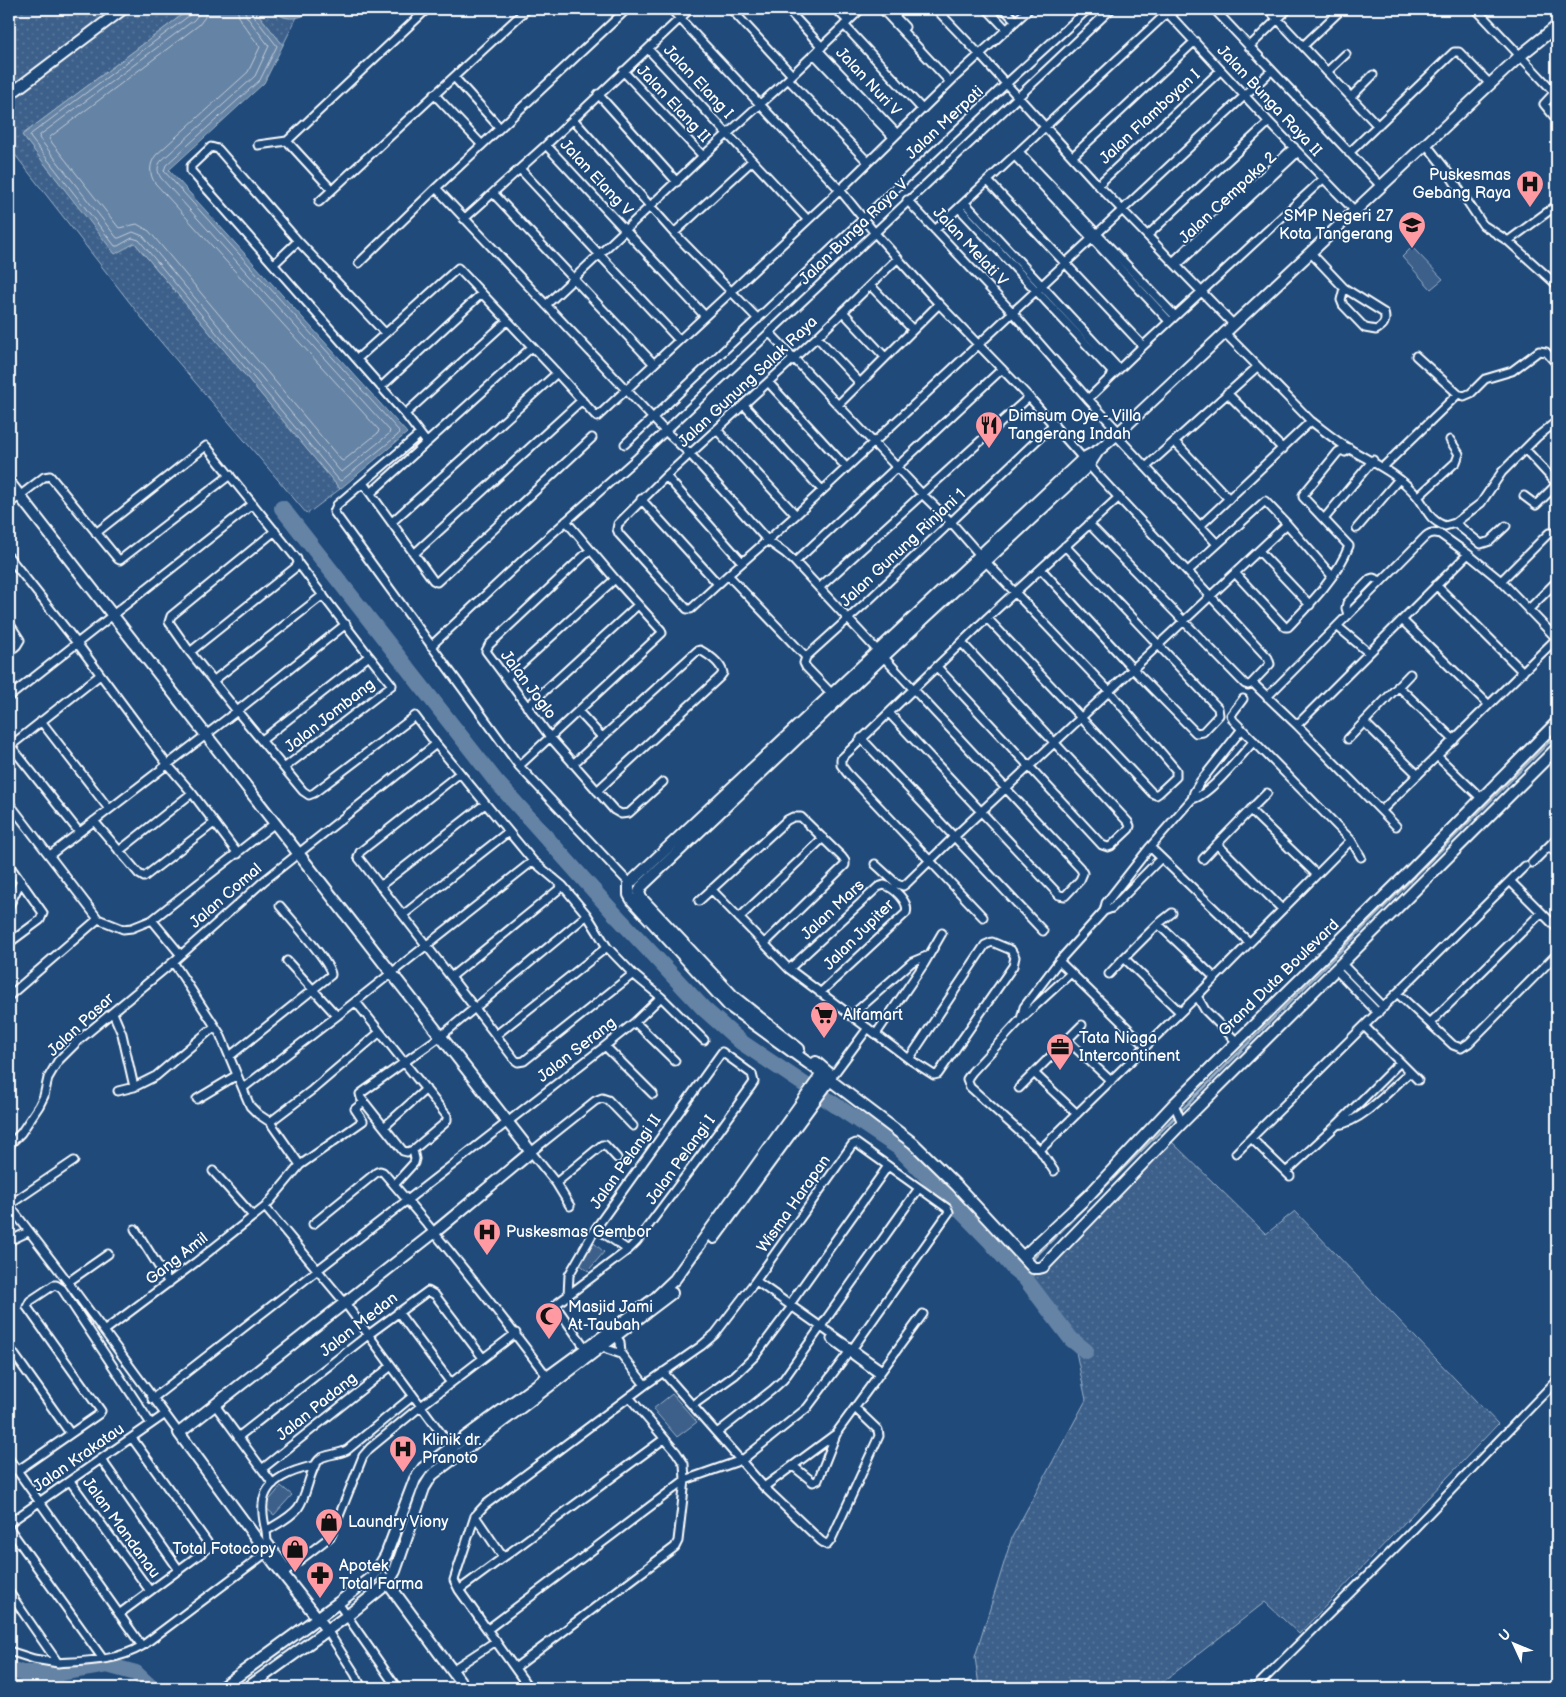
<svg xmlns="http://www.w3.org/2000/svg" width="1566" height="1697" viewBox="0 0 1566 1697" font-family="'Balsamiq Sans',sans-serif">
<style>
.grass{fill:url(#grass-dots);stroke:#9eb0c5}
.garden{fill:#3c618b;stroke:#9eb0c5}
.water{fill:#6583a4;stroke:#a3b5c8}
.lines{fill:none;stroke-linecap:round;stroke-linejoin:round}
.shore{stroke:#c1cddb;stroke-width:1}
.stream{stroke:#a3b5c8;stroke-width:2.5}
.river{stroke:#6583a4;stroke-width:16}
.street-casing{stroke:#fff;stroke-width:11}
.secondary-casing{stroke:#fff;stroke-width:14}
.street{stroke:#1f4a7a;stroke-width:7}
.secondary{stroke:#1f4a7a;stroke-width:10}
.labels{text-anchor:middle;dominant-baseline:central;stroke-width:4;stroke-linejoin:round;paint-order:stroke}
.street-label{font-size:16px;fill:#fff;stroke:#1f4a7a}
.poi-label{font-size:16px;fill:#fff;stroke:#1f4a7a;text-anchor:start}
</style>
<defs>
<pattern id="grass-dots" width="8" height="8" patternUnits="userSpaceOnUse" patternTransform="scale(1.25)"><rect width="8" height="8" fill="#3c618b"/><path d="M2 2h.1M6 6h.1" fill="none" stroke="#59799c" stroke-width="1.8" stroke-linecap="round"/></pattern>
</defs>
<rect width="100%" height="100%" fill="#1f4a7a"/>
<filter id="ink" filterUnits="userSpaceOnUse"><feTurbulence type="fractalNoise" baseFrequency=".02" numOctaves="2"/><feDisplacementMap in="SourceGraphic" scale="10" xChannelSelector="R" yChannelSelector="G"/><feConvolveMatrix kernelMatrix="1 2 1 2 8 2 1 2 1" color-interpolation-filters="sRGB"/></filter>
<g filter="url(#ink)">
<path class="grass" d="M9,9H190L22,135L115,253L134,242L340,489L307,514L155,335L9,147Z
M254,9H272C280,17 285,19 297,17L283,45Z
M1168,1138L1266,1234L1295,1211L1498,1424L1299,1634L1265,1602L1159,1685L1157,1688H982L979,1686L975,1657L1012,1537L1086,1400L1076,1352L1025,1284Z"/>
<path class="garden" d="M1412,247L1443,279L1431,289L1402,257Z
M594,1243L604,1252L588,1271L578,1263Z
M672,1394L697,1422L677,1437L653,1409Z
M281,1486L292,1495L274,1515L266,1508L267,1503Z"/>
<path class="water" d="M190,9H254L283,45L264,83L169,170L407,433L340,489L135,243L115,254L22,135Z
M272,9H315C300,20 286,22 272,9Z"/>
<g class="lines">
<path class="shore" d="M192,9L190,15L31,134L30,137L115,246H118L132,238L139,240L339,480L341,481L398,435L399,431L164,171L166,165L260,80L277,46L252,14L251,9
M199,9L198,15L194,20L40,135L39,138L117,238H119L133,232L143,236L340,471L342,472L389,434L390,431L161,178C157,172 157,166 161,161L255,76L269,46L247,17L244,9
M206,9L205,17L199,25L50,137L49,139L119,228L137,224L149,231L341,460L343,461L378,433L379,430L155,183C149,174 149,164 156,155L248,72L260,47L240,20L237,9"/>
<path class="stream" d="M1030,1262L1557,734
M1019,1273L1026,1266"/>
<path class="river" d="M282,508L495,780L612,911L704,1009L741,1042L898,1147L991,1242L1013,1268L1024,1277L1071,1339L1086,1351
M9,1669L22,1673H60L107,1665L136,1673L152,1688"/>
<g class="street-casing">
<path id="street" d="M671,9L840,190L874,232L939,304L1029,397L1095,472L1268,658L1270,664L1251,684L1248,685L1245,684L1089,524
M731,9L792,75
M787,9L822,47
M836,9L848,21
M882,9L950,82
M888,9L905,27
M936,9L980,55L1098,185L1233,324
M987,9L1007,30
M1004,9L1016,21
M1164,9L1269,122L1354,210
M1214,9L1381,186
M1268,9L1378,126
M1476,9L1555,93
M844,25L922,109
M1303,46L1342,9
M1249,47L1288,9
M648,49L807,219
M818,50L897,134
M814,54L893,137
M623,71L703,156
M1327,72L1346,54
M454,77L500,128
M788,79L868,162
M1557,90L1544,104L1557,120
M434,94L482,145
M598,94L677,182
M1351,97L1373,75
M573,119L674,233L758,319
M287,141L332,190
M1426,144L1447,171L1483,225L1508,241L1557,285
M258,145L287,141L427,9
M546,145L705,316
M1019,152L1175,316
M1349,153L1454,52H1459L1490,84
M1015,156L1169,321
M1073,156L1195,41
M520,169L679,340
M988,181L1143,346
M1098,185L1221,70
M436,188L664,430L690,454L768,541L785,553L795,562L1080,868L1083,873L1080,880L1065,896L1059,895L889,713
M493,193L654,364
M907,200L1013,313L1088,399L1119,432
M319,202L527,9
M965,203L1119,369
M959,208L1114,374
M464,219L546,145L690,9
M935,230L1168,12
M674,233L752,161
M1148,235L1269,122
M1508,241L1557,205
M1310,252L1344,288L1384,313C1387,322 1383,326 1376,330L1365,328L1343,305L1341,300L1344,288
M1174,261L1294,147
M359,263L436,188L627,9
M274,264L298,241
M1177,265L1298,152
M871,286L913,330
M546,305L703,156L788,79L861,9
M843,312L885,357
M385,333L298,241L218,149L211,147L191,166V171L405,414L427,443
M770,333L922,494L951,522L986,562L1110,692L1176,770V777L1159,793L1156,795L1152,793L987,618
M817,337L860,383
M1416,356L1458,394L1464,396L1471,393L1485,379L1512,371L1539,351L1546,352L1557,364
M357,359L458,268L557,373L597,417L840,190L953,79L1029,9
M768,382L846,467
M381,387L481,294
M1227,393L1283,449
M1088,399L1143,346L1323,179
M744,405L822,490
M838,405L939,304
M405,414L507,321
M1311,421C1323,430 1335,440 1348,448C1373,463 1398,473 1417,496C1428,509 1427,519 1445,526L1455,523L1481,503L1502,472L1537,437L1557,421
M717,430L796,515
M420,434L337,505L334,512L519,766L631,885
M1116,435L1217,544
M1175,442L1229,499
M625,444L1006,84L1088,9
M1146,467L1257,367
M1383,467L1458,394
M666,476L742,562
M363,483L433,580L437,582L592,438
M371,493L532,347
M1524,496L1536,505L1557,484L1525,449
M1418,497L1456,462L1459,454L1450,440
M641,499L718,584
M9,504L44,477L50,476L118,559L120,560L230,475
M1324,519L1373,460
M392,522L557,373
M1455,523L1481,544L1490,541L1506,526
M1200,526L1311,421L1224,332
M1357,528L1399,479
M275,531L171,616L169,622L190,652L237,711L303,791L309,795L314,793L415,716L436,744L533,861L563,886L587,915L607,947L633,974L661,997L704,1040
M96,533L206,446L297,559L298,563L369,656L262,740
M590,550L489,645L486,651L550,737L614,810L621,814L629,813L663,782
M1259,551L1310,605
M414,554L582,400
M9,557L77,643L167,764L192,793L238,854
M795,562L1002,369
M1041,569L1133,669L1196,733L1203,732L1219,715L1218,708L1065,546
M1188,571L1265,501L1287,524L1332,576
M1235,573L1285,627H1288C1311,603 1337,577 1349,546L1303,497V495L1338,452L1342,450L1345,452L1349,448
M728,575L691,609H687L619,534L617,529L618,524L666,476L817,337L898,258
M1501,581L1549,533H1553L1557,536
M1436,585L1523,672
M819,588L1029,397
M1529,609L1557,581
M1348,615L1346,608L1347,603L1370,579L1373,578L1381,581
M1402,620L1489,705
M9,623L20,640L17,645L9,652
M1337,626L1369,653
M431,646L527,556L637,458L1111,9
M190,652L296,567L298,563
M806,657L728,575L796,515L1271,71
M937,667L1102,845L1108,847L1111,846L1129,829L1130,826L1128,822L962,643
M506,678L615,579
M213,681L323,595
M1256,686L1297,725L1396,826
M1398,686L1454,740
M832,694L806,667L804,663L806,657L870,599L1054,424
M9,697L253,504
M1267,697L1426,536C1431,532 1435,532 1440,534L1468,554L1501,581L1557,639
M527,707L638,605
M578,711L602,737
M41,721L109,809
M1364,722L1418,775
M1297,725L1468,554
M861,738L1043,931
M1348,739L1410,674
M10,745L79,832
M9,747L100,675
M1437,756L1481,798
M573,764L697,651L700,650C709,655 721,663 723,673L720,677L597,791
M519,766L662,633L661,630L615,579L566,521
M284,768L392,685L369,656
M460,773L360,852L358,857L515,1060L518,1062L524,1061L633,974
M1192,799C1209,796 1241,755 1254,741
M9,803L98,919L123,929L132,928L152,920L275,823
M1250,810L1267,793
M1382,810L1557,638
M94,821L139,874L144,877L214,823
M1351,840L1361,857
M1549,846L1557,854
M1150,847L1249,942
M119,851L192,793
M50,855L237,711L346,624
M1203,859L1217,844
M1532,863L1557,838
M875,864L897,884L903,886L906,884L954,837L1287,524
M9,865L43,913L40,920L9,943
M1510,881L1557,928
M380,886L485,804
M711,889L789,969L909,1059L934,1075L938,1074L1013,966L1015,957L1011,950L992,942L985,945L909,1059
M699,901L787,820L793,817H801L842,857L845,861V865L764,944
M9,906L21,881
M1282,909L1217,844L1250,810L1316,874
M1104,911L1112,908L1161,858
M403,915L508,832
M983,917L847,773L841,765V759L987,618L1119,497
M739,918L823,838
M152,920L180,954
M1158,924L1172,913
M287,961L337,1016
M1059,961L1146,1046
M1342,964L1384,1007
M789,969L878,887L884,885C893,887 910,902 906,913L820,993
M1336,970L1378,1013
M1109,974L1124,958
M451,977L563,886
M1397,993L1453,1045L1461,1048L1469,1043L1557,954
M9,996L98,919
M1197,996L1205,1010L1236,1041
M356,1002L447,1116V1120L445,1123L413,1150L415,1159L414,1163L394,1185
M1180,1012L1124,958L1158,924L1215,978
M113,1013L122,1034L134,1087
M851,1016L912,962L929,955
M1021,1019L1071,973
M635,1022L675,1061
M1430,1023L1541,913
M1364,1026L1418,1080
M876,1034L924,964L942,933
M496,1035L607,947
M1067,1040L1082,1025
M605,1046L653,1094
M230,1056L331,975C332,964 289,917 280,906
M831,1078L868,1028
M243,1088L337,1016L533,861
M1019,1088L1034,1073
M118,1091L134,1087L156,1076L215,1026
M197,1099L237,1075
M1174,1104L1182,1123
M1077,1114L1034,1073L1067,1040L1111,1081
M270,1122L312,1090L380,1032
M1337,1125C1362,1122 1391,1089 1410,1072
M384,1127L426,1089
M1251,1138L1290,1176
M9,1145L21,1133L39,1106L44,1096L48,1078L58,1061L79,1040L173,962L265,880L436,744
M413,1150L407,1152L403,1151L361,1098L360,1094L441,1036L587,915
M1040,1150L1197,996L1351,840L1233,720L1231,715L1243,699
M1236,1153L1525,866
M300,1165L363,1121L355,1109L364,1102
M213,1171L253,1216
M1054,1171L1040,1150L970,1087L967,1079L972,1072L1021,1019L1024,1007L1059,961L1104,911L1106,903L1150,847L1192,799L1194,792L1200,782L1242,729
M1286,1172L1337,1125L1400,1062
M556,1183L602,1145H605L617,1158
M9,1205L68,1282L179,1433
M9,1205L74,1161
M570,1206L556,1183L531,1152L595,1101L602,1098L608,1100L633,1126
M265,1207L345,1303L454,1451
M313,1224L377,1172L380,1171L383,1172C441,1239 496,1308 549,1379
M596,1228L628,1250
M135,1229L169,1283
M9,1241L28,1232
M756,1281L882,1370
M68,1282L108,1254
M568,1295L569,1275L596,1228L722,1052L752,1074L754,1082L752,1085L719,1131L637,1241L628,1250L555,1305L586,1349
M790,1304L888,1166
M398,1312L451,1383
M104,1331L196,1262L265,1207L300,1165L270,1122L258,1114L250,1106L220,1034L173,962
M613,1332L620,1342L621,1354L645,1385
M831,1339L879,1374
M602,1341L607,1349L621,1354
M9,1347L70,1433
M663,1372L764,1487L821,1541L827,1545L831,1540L879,1436L878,1430L855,1408
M152,1399L605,1046L635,1022L661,997
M215,1405L273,1484
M693,1405L735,1375L755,1356L790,1309
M717,1433L772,1390L783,1380L919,1188
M238,1437L368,1335L428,1291L435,1295L483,1358
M9,1459L142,1646
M101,1459L179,1570
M741,1461L807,1408L849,1352
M793,1466L813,1482L818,1480L837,1432L923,1314
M262,1469L390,1367
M17,1471L99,1414L101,1411L27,1307L30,1301L54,1285H56L62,1289L151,1424
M70,1481L150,1591
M764,1487L837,1433
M475,1516L503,1557
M9,1523L164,1415
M9,1528L103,1659
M266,1531C264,1523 262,1513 263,1504C265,1478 295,1470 316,1465
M288,1569L267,1541L266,1531C277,1524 290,1518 298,1508C308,1495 309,1467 321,1458C326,1455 339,1454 347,1450L413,1396
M282,1574L331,1536L363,1456L370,1448L421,1406L516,1333
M459,1590L664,1439
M9,1592L58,1663C87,1661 117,1661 142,1646L266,1553
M338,1603L397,1688
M119,1614L207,1549L210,1546L132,1438
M488,1629L685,1480L736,1462
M327,1630L355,1674L362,1688
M9,1651L34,1659L58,1663
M515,1668L675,1547L678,1541L685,1480L684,1464L676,1452L629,1397
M452,1670L496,1641
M529,1688L459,1590L454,1580L475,1516L485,1505L645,1385L701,1346L715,1334L754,1283L852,1145L856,1143L947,1208L949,1212L853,1348
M1255,1688L1406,1537L1557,1380"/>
</g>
<g class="secondary-casing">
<path id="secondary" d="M9,95L123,9
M9,482L531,1152L435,1232L179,1433L275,1564L327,1630
M799,1049L734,997L641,898L639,892L641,887L884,656L1089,465L1098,451
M826,1077L913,1143L957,1186L1033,1268H1039L1043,1267L1182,1123L1557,748
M714,1238L829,1081L831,1076L830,1074L816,1062
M1023,1257L1089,1195L1174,1104L1409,872L1557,722
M384,1578L465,1688
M221,1688L338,1603L374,1575L386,1555L415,1479L423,1468L654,1299L675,1279L820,1077L819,1071L729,1006L632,900L629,895V884L1084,458L1099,450L1116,435L1521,55L1557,26
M247,1688L347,1616L388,1583L395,1571L424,1488L432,1475L672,1293"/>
</g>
<use href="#street" class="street"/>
<use href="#secondary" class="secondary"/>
</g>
</g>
<defs>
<g id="hospital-pin" transform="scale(1.4375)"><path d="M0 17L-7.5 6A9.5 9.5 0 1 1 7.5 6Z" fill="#ff9aa2" stroke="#1f4a7a"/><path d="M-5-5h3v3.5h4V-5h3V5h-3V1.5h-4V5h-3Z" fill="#111"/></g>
<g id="school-pin" transform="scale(1.4375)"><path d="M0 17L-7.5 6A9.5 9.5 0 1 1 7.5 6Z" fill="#ff9aa2" stroke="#1f4a7a"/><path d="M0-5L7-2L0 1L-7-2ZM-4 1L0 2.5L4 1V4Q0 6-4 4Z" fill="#111"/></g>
<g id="restaurant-pin" transform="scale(1.4375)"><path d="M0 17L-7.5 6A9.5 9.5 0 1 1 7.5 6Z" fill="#ff9aa2" stroke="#1f4a7a"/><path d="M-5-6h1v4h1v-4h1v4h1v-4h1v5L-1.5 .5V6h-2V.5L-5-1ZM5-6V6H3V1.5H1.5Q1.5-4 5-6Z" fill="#111"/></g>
<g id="supermarket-pin" transform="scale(1.4375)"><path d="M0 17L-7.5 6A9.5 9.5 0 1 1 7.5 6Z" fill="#ff9aa2" stroke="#1f4a7a"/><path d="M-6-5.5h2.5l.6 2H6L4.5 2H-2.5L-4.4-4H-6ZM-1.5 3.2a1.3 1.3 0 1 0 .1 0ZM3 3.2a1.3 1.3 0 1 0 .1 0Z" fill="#111"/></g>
<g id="office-pin" transform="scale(1.4375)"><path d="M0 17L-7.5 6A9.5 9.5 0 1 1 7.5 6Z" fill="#ff9aa2" stroke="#1f4a7a"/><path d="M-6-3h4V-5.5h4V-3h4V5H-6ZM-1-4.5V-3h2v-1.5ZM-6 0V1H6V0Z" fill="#111"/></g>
<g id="mosque-pin" transform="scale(1.4375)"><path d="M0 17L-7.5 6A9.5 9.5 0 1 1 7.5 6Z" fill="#ff9aa2" stroke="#1f4a7a"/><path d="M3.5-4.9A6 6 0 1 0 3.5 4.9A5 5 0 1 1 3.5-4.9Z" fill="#111"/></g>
<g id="shop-pin" transform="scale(1.4375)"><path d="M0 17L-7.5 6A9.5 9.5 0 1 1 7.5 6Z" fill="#ff9aa2" stroke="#1f4a7a"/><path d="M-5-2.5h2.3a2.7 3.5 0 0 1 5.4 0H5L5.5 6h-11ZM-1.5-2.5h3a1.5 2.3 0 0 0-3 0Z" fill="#111"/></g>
<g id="pharmacy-pin" transform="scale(1.4375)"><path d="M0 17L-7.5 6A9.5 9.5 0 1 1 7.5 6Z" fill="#ff9aa2" stroke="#1f4a7a"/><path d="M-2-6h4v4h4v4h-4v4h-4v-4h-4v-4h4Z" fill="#111"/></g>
</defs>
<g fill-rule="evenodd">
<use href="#hospital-pin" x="1530" y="184"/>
<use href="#school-pin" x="1412" y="225"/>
<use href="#restaurant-pin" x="989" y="425"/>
<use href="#supermarket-pin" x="824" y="1015"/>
<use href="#office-pin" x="1060" y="1047"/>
<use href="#hospital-pin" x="487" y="1232"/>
<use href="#mosque-pin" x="549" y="1316"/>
<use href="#hospital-pin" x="403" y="1449"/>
<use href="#shop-pin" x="329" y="1522"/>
<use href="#shop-pin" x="295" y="1549"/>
<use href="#pharmacy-pin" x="320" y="1575"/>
</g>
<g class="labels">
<g class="street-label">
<text transform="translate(698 82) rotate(47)">Jalan Elang I</text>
<text transform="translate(868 82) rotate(47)">Jalan Nuri V</text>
<text transform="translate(1269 101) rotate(47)">Jalan Bunga Raya II</text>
<text transform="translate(673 104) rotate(47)">Jalan Elang II</text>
<text transform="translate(1150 117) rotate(-43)">Jalan Flamboyan I</text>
<text transform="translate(945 123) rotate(-43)">Jalan Merpati</text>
<text transform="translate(596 178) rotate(47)">Jalan Elang V</text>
<text transform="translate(1228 198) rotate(-43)">Jalan Cempaka 2</text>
<text transform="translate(854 232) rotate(-44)">Jalan Bunga Raya V</text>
<text transform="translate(970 247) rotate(47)">Jalan Melati V</text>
<text transform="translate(748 382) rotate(-43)">Jalan Gunung Salak Raya</text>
<text transform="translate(903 548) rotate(-43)">Jalan Gunung Rinjani 1</text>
<text transform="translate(528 685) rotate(53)">Jalan Joglo</text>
<text transform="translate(330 716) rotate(-38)">Jalan Jombang</text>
<text transform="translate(226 896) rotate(-41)">Jalan Comal</text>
<text transform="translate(833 910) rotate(-43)">Jalan Mars</text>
<text transform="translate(859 935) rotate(-45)">Jalan Jupiter</text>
<text transform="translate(1279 978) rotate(-44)">Grand Duta Boulevard</text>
<text transform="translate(81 1025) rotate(-43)">Jalan Pasar</text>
<text transform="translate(577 1050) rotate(-38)">Jalan Serang</text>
<text transform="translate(681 1160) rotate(-54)">Jalan Pelangi I</text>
<text transform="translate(626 1162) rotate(-55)">Jalan Pelangi II</text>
<text transform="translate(794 1204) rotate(-55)">Wisma Harapan</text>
<text transform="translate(177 1259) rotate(-38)">Gang Amil</text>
<text transform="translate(359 1325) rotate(-38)">Jalan Medan</text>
<text transform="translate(317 1407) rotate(-39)">Jalan Padang</text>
<text transform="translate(79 1458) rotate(-35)">Jalan Krakatau</text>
<text transform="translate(121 1528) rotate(54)">Jalan Mandanau</text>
</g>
<g class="poi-label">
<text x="1511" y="175" text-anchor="end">Puskesmas<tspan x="1511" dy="18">Gebang Raya</tspan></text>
<text x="1393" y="216" text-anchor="end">SMP Negeri 27<tspan x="1393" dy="18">Kota Tangerang</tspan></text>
<text x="1008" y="416">Dimsum Oye - Villa<tspan x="1008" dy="18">Tangerang Indah</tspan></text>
<text x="843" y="1015">Alfamart</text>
<text x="1079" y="1038">Tata Niaga<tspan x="1079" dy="18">Intercontinent</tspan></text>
<text x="506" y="1232">Puskesmas Gembor</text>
<text x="568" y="1307">Masjid Jami<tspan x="568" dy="18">At-Taubah</tspan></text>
<text x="422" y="1440">Klinik dr.<tspan x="422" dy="18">Pranoto</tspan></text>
<text x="348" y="1522">Laundry Viony</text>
<text x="276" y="1549" text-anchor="end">Total Fotocopy</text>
<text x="339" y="1566">Apotek<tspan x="339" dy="18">Total Farma</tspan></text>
</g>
</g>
<rect width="1566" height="1697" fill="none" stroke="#1f4a7a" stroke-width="30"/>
<rect x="15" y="15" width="1536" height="1667" fill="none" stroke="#fff" stroke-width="2" filter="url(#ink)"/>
<g transform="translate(1514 1644) rotate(314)" stroke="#1f4a7a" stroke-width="4" paint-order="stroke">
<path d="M0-4L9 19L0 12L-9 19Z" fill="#ffffff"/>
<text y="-8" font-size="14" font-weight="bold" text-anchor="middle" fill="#ffffff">U</text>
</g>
</svg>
